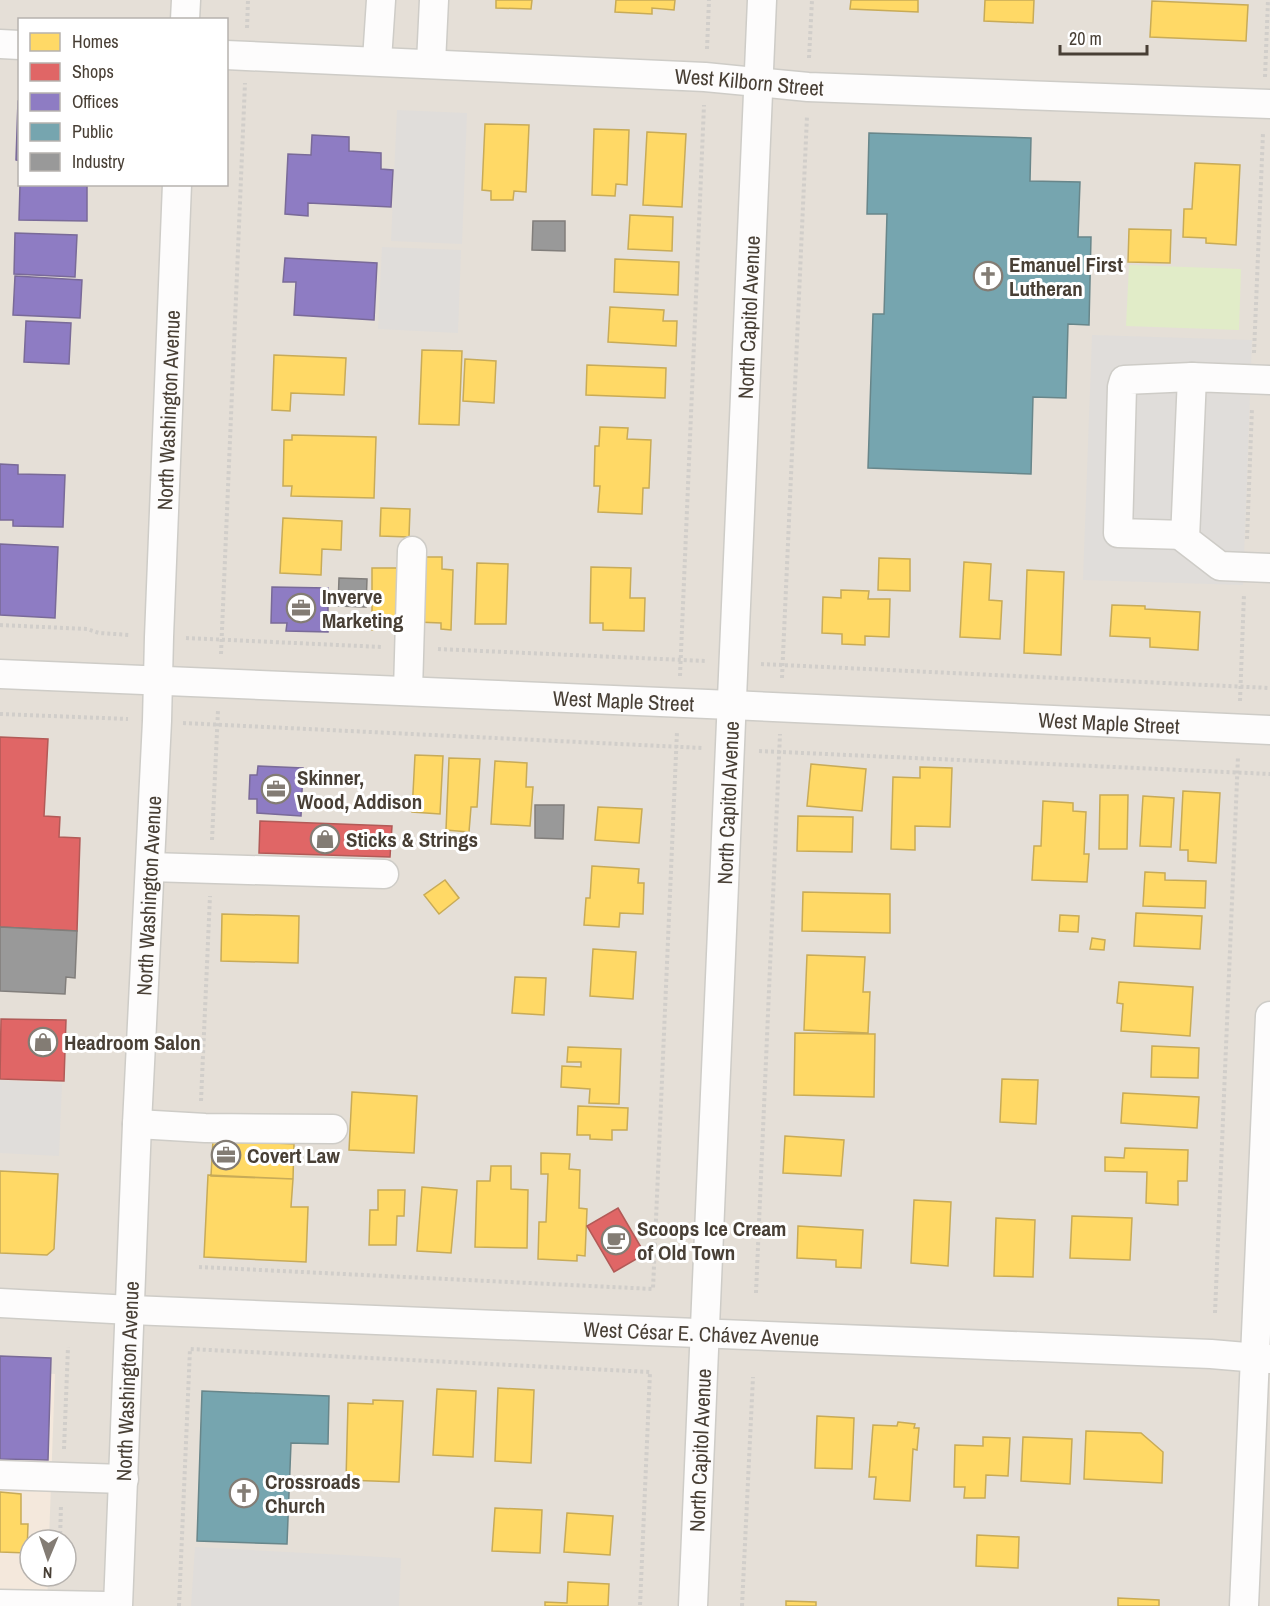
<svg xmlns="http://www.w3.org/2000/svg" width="1270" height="1606" viewBox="0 0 1270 1606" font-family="'Archivo Narrow',sans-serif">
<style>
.residential{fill:#e5dfd7;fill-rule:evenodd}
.commercial{fill:#f4e8dc}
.green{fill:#e1ecc8}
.parking{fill:#e0ddda}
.homes{fill:#ffd966;stroke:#c8ab57;stroke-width:1.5}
.shops{fill:#e06666;stroke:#b25a57;stroke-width:1.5}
.offices{fill:#8e7cc3;stroke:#796a98;stroke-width:1.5}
.public{fill:#76a5af;stroke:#68868a;stroke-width:1.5}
.industry{fill:#999;stroke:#817e7b;stroke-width:1.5}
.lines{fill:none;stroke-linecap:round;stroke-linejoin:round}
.minor-casing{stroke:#ceccc7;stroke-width:31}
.path{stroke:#d1ceca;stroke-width:4;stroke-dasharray:3 3;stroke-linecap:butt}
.minor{stroke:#fdfcfc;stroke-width:28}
.labels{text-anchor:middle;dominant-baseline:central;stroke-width:6;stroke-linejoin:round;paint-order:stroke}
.street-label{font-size:21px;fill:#483f35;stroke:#fff}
.poi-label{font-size:21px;font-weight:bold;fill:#483f35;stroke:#fff;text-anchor:start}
</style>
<rect width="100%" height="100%" fill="#f0eeea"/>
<path class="residential" d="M0,0H1270V1606H0ZM20,20H226V184H20ZM30,1540H66V1576H30Z"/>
<path class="commercial" d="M0,1371L55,1374L49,1540H30V1576H48L47,1606H0Z"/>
<path class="green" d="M1129,265L1241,269L1239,330L1126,326Z"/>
<path class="parking" d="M397,110L467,113L462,244L391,241Z
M382,247L461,250L458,333L378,329Z
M1092,335L1252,340L1243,585L1083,580Z
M0,1080L62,1084L59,1156L0,1153Z
M195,1547L401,1558L399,1606H191Z"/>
<path class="homes" d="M496,0H532L531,9L496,8Z
M616,0H675L674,10L652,8V14L615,12Z
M851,0H918V12L850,9Z
M985,0H1034L1033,23L984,21Z
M1152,1L1248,5L1246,41L1150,37Z
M485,124L529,125L526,192L514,191L513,200H491V191L482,190Z
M594,129L629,130L627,185L616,184L615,196L592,195Z
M647,132L686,134L682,207L643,205Z
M1195,163L1240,165L1236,245L1206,243V238L1183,237L1184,209H1192Z
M630,215L673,217L672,251L628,249Z
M1129,229L1171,230L1170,263L1128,262Z
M615,259L679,262L678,295L614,292Z
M610,307L664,310L663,321H677L676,346L608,342Z
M422,350L462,351L459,425L419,424Z
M274,355L346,358L344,395L291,393L290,411L272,410Z
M465,359L496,361L494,403L463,401Z
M587,365L666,368L665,398L586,395Z
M600,427L628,428L627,439L651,440L649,488H643L642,514L598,512L600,486H594L595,446H599Z
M292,435L376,437L374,498L291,496L292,486H283L284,440H292Z
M381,508L410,509L409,537L380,536Z
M283,518L342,521L341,550L322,549L321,575L280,573Z
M424,557H442V569L453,570L451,630L441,629V623L417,622Z
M879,558L910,559V591L878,590Z
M964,562L991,564L989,600L1002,601L1000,639L960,637Z
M477,563L508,564L506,624H475Z
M591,567L631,568L630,598H645L644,631L603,630V623H590Z
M372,568H403V630H372Z
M1027,570L1064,572L1061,655L1024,653Z
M841,590L869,591L868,599H890L889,637L865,636V645L842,644V634L822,633L823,597L841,598Z
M1112,605L1145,606V609L1200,612L1198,650L1150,647V638L1110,636Z
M415,755L443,756L440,814L412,812Z
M449,758L480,759L477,807H471L469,832L446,830Z
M495,761L527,763L526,787H533L530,826L491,824Z
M811,764L866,769L862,811L807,806Z
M920,767L952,768L950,827L915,826V850L891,849L893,777L920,778Z
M1183,791L1220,793L1216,863L1188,861V850H1180Z
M1100,795H1128L1127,849H1099Z
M1143,796L1174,798L1171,847L1140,846Z
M1043,801L1073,803V811L1086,812L1084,854H1089L1087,882L1032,880L1034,846H1041Z
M598,807L642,809L639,843L595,840Z
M798,816L853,817L852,852L797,851Z
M592,866L639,869L638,883H644L643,914L620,913L619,927L584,925L586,898H590Z
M1145,872L1165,873V880L1206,881L1205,908L1143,906Z
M445,880L459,898L439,914L424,895Z
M803,892L890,894V933L802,931Z
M1136,913L1202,916L1200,949L1134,946Z
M222,914L299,916L298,963L221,961Z
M1060,915L1079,916L1078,932L1059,931Z
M1092,938L1105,940L1104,950L1090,949Z
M593,949L636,952L633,999L590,996Z
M807,955L865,957L863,992H870L868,1033L804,1030Z
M515,977L546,978L544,1015L512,1013Z
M1119,982L1193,987L1190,1036L1121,1031L1123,1004L1117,1003Z
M795,1033L875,1034L874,1097L794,1095Z
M1152,1046L1199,1048L1198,1078L1151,1077Z
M568,1047L621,1049L619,1104L589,1103L590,1089L561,1087L562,1066L581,1067V1062H567Z
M1002,1079L1038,1080L1036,1124L1000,1122Z
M352,1092L417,1096L414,1153L349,1150Z
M1123,1093L1199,1097L1197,1128L1121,1123Z
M578,1106L628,1108L627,1130H612V1140L590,1139V1135H577Z
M785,1136L844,1140L841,1176L783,1173Z
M213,1140L294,1144L293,1179L211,1176Z
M1125,1148L1188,1150L1187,1181H1178V1205L1146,1203L1147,1172L1105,1171V1157L1124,1158Z
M541,1153L570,1154L569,1169L580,1170L579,1208L587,1209L585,1256L577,1255V1261L538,1259L539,1222H546L548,1174H541Z
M491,1166H511V1189L528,1190L527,1248L475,1247L477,1181H490Z
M0,1171L58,1174L54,1249L47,1255L0,1253Z
M208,1175L293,1179L291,1207H308L306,1262L204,1257Z
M422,1187L457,1190L451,1253L417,1251Z
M378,1190H405L404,1216H397L396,1245H369L370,1210H378Z
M914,1200L951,1202L948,1266L911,1263Z
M1072,1216L1132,1218L1130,1260L1070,1258Z
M996,1218L1035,1220L1033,1277L994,1276Z
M798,1226L863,1230L861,1268L836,1267V1260L797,1258Z
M498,1388L534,1390L531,1463L495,1461Z
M437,1389L476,1391L473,1457L433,1455Z
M373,1400L403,1401L399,1482L346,1480L348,1403L373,1404Z
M817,1416L854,1418L852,1469L815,1468Z
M898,1422L915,1424L914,1428H919L917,1450L913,1449L910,1501L874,1499L876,1477H869L873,1425L897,1426Z
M1086,1431L1141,1433L1163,1452L1162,1483L1084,1479Z
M983,1437L1010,1438L1008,1476L986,1475L985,1498H964L965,1487H954L955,1445L983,1446Z
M1023,1437L1072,1439L1070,1484L1021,1481Z
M0,1492L21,1494V1524H28L27,1553L0,1552Z
M495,1508L542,1510L540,1553L492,1551Z
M567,1513L613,1516L610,1555L564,1552Z
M977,1535L1019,1537L1018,1568L976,1566Z
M568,1582L609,1584L608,1606H545V1602L567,1603Z
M1118,1598L1159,1600V1606H1118Z
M786,1601L816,1602V1606H786Z"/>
<path class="shops" d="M0,737L48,739L44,816L60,817L59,837L80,838L77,931L0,927Z
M260,821L392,826L390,857L259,853Z
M1,1019L66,1020L64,1081L0,1079Z
M618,1208L645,1254L614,1272L587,1226Z"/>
<path class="offices" d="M18,101H20V161L16,160Z
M312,135L349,137V151L381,153V169L393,170L391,207L308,203V216L285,214L288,154L311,155Z
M20,185L87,186V221L19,220Z
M15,233L77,235L75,277L14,274Z
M285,258L377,263L374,320L294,315L296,282H283Z
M15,276L82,280L80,318L13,315Z
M26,321L71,323L69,364L24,362Z
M0,464L18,465V474L65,475L63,527L13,526V520H0Z
M0,544L58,547L55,618L0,615Z
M272,587L328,588V632L286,631L287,623H271Z
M258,766L303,768L301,816L257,813V799H249L250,775H257Z
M0,1356L51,1358L48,1460L0,1459Z"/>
<path class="public" d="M869,133L1031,138L1030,181L1080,182L1078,237H1091L1089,325L1068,324L1066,398L1033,397L1031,474L868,468L873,314H884L887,214H867Z
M202,1391L329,1396L328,1444L291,1443L287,1544L197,1541Z"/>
<path class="industry" d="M533,221H565V251L532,250Z
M339,578L367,579L366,607L338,606Z
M535,805H564L563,839L535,838Z
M0,927L77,931L75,978L66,977L65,994L0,991Z"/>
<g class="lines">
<g class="minor-casing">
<g id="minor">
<path d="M185,20L186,0"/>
<path d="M0,44L20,45"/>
<path id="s1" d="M226,55L705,77L808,87L1270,104"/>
<path d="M377,60L381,0"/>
<path d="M431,63L434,0"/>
<path d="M1270,380L1192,377L1185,539L1220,566L1270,568"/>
<path d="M1185,535L1118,533L1122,387L1124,380L1192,377"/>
<path id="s2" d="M0,674L731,705L1270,730"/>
<path d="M408,691L412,551"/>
<path d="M150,867L384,874"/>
<path d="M137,1124L205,1128L333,1129"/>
<path id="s3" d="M0,1303L131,1310L1211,1354L1270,1359"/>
<path d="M0,1475L124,1479"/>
<path d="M0,1604L106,1606"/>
<path id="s4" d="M118,1606L137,1124L157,721L159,637L177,184"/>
<path id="s5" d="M693,1606L762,0"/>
<path d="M1244,1606L1270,1016"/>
</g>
</g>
<path class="path" d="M247,28L248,0
M707,49L709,0
M809,58L812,0
M1265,77L1268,0
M1254,353L1263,133
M1247,539L1252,408
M0,625L87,629L99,633L130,635
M186,638L382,647
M438,649L706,661
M221,654L245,83
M761,664L1270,688
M680,676L704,105
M782,678L807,116
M1240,701L1244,594
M0,714L128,719
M183,723L703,748
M759,751L1270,774
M212,840L218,710
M201,1101L210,896
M199,1267L653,1289L677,731
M756,1293L780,734
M1215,1313L1238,756
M64,1449L68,1347
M60,1540L61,1505
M179,1606L190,1349L650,1372L640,1606
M742,1606L753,1377"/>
<use href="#minor" class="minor"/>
</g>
<defs>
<g id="church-ring" transform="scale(1.5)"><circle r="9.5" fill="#fff" stroke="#837c74" stroke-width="1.5"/><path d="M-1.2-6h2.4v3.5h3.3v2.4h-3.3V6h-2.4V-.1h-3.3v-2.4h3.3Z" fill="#837c74"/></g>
<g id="office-ring" transform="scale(1.5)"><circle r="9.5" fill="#fff" stroke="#837c74" stroke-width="1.5"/><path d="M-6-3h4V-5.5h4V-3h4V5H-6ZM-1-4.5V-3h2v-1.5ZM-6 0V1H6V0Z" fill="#837c74"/></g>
<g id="shop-ring" transform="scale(1.5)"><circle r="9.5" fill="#fff" stroke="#837c74" stroke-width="1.5"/><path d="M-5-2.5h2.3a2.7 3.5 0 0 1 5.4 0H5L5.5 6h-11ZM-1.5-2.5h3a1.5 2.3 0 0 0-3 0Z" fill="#837c74"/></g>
<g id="cafe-ring" transform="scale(1.5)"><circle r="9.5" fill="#fff" stroke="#837c74" stroke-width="1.5"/><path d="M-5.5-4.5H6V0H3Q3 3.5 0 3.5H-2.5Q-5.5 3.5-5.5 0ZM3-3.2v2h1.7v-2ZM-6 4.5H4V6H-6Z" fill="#837c74"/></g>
</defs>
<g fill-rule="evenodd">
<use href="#church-ring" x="988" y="276"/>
<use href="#office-ring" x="301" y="608"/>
<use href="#office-ring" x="276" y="789"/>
<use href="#shop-ring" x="325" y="839"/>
<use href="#shop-ring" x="43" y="1042"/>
<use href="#office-ring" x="226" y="1155"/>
<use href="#cafe-ring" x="616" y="1240"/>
<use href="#church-ring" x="244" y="1493"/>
</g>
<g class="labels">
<g class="street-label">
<text stroke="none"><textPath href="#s1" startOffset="524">West Kilborn Street</textPath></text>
<text stroke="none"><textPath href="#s5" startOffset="1290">North Capitol Avenue</textPath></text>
<text stroke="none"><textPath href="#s4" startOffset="1197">North Washington Avenue</textPath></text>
<text stroke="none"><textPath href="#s2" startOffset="624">West Maple Street</textPath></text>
<text stroke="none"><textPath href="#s2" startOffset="1110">West Maple Street</textPath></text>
<text stroke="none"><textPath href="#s5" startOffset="804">North Capitol Avenue</textPath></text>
<text stroke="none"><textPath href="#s4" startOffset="711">North Washington Avenue</textPath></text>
<text stroke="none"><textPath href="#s3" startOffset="702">West César E. Chávez Avenue</textPath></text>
<text stroke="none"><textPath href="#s4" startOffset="225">North Washington Avenue</textPath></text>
<text stroke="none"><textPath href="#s5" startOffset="156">North Capitol Avenue</textPath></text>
</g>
<g class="poi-label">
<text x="1009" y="264">Emanuel First<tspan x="1009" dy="24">Lutheran</tspan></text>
<text x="322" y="596">Inverve<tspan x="322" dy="24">Marketing</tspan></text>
<text x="297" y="777">Skinner,<tspan x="297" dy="24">Wood, Addison</tspan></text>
<text x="346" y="839">Sticks &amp; Strings</text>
<text x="64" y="1042">Headroom Salon</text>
<text x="247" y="1155">Covert Law</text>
<text x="637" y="1228">Scoops Ice Cream<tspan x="637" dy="24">of Old Town</tspan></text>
<text x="265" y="1481">Crossroads<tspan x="265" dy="24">Church</tspan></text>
</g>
</g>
<rect x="18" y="18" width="210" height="168" fill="#ffffff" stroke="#b6b2ae" stroke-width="1.5"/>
<rect x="30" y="33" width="30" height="18" fill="#ffd966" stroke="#b6b2ae" stroke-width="1.5"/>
<text x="72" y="48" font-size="18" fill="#483f35">Homes</text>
<rect x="30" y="63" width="30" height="18" fill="#e06666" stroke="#b6b2ae" stroke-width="1.5"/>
<text x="72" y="78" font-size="18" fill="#483f35">Shops</text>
<rect x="30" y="93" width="30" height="18" fill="#8e7cc3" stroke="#b6b2ae" stroke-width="1.5"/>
<text x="72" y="108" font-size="18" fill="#483f35">Offices</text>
<rect x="30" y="123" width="30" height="18" fill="#76a5af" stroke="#b6b2ae" stroke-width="1.5"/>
<text x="72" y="138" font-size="18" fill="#483f35">Public</text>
<rect x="30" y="153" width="30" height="18" fill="#999999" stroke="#b6b2ae" stroke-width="1.5"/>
<text x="72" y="168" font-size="18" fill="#483f35">Industry</text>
<g transform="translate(48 1558) rotate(182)"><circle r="28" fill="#ffffff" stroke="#b6b2ae" stroke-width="1.5"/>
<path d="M0-4.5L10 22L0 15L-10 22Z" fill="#837c74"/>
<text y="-9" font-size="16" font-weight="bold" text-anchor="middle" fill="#483f35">N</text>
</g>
<path d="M1060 45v9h87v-9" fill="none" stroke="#483f35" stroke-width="3"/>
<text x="1069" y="45" font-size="18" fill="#483f35" stroke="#ffffff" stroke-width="4.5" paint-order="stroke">20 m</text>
</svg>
